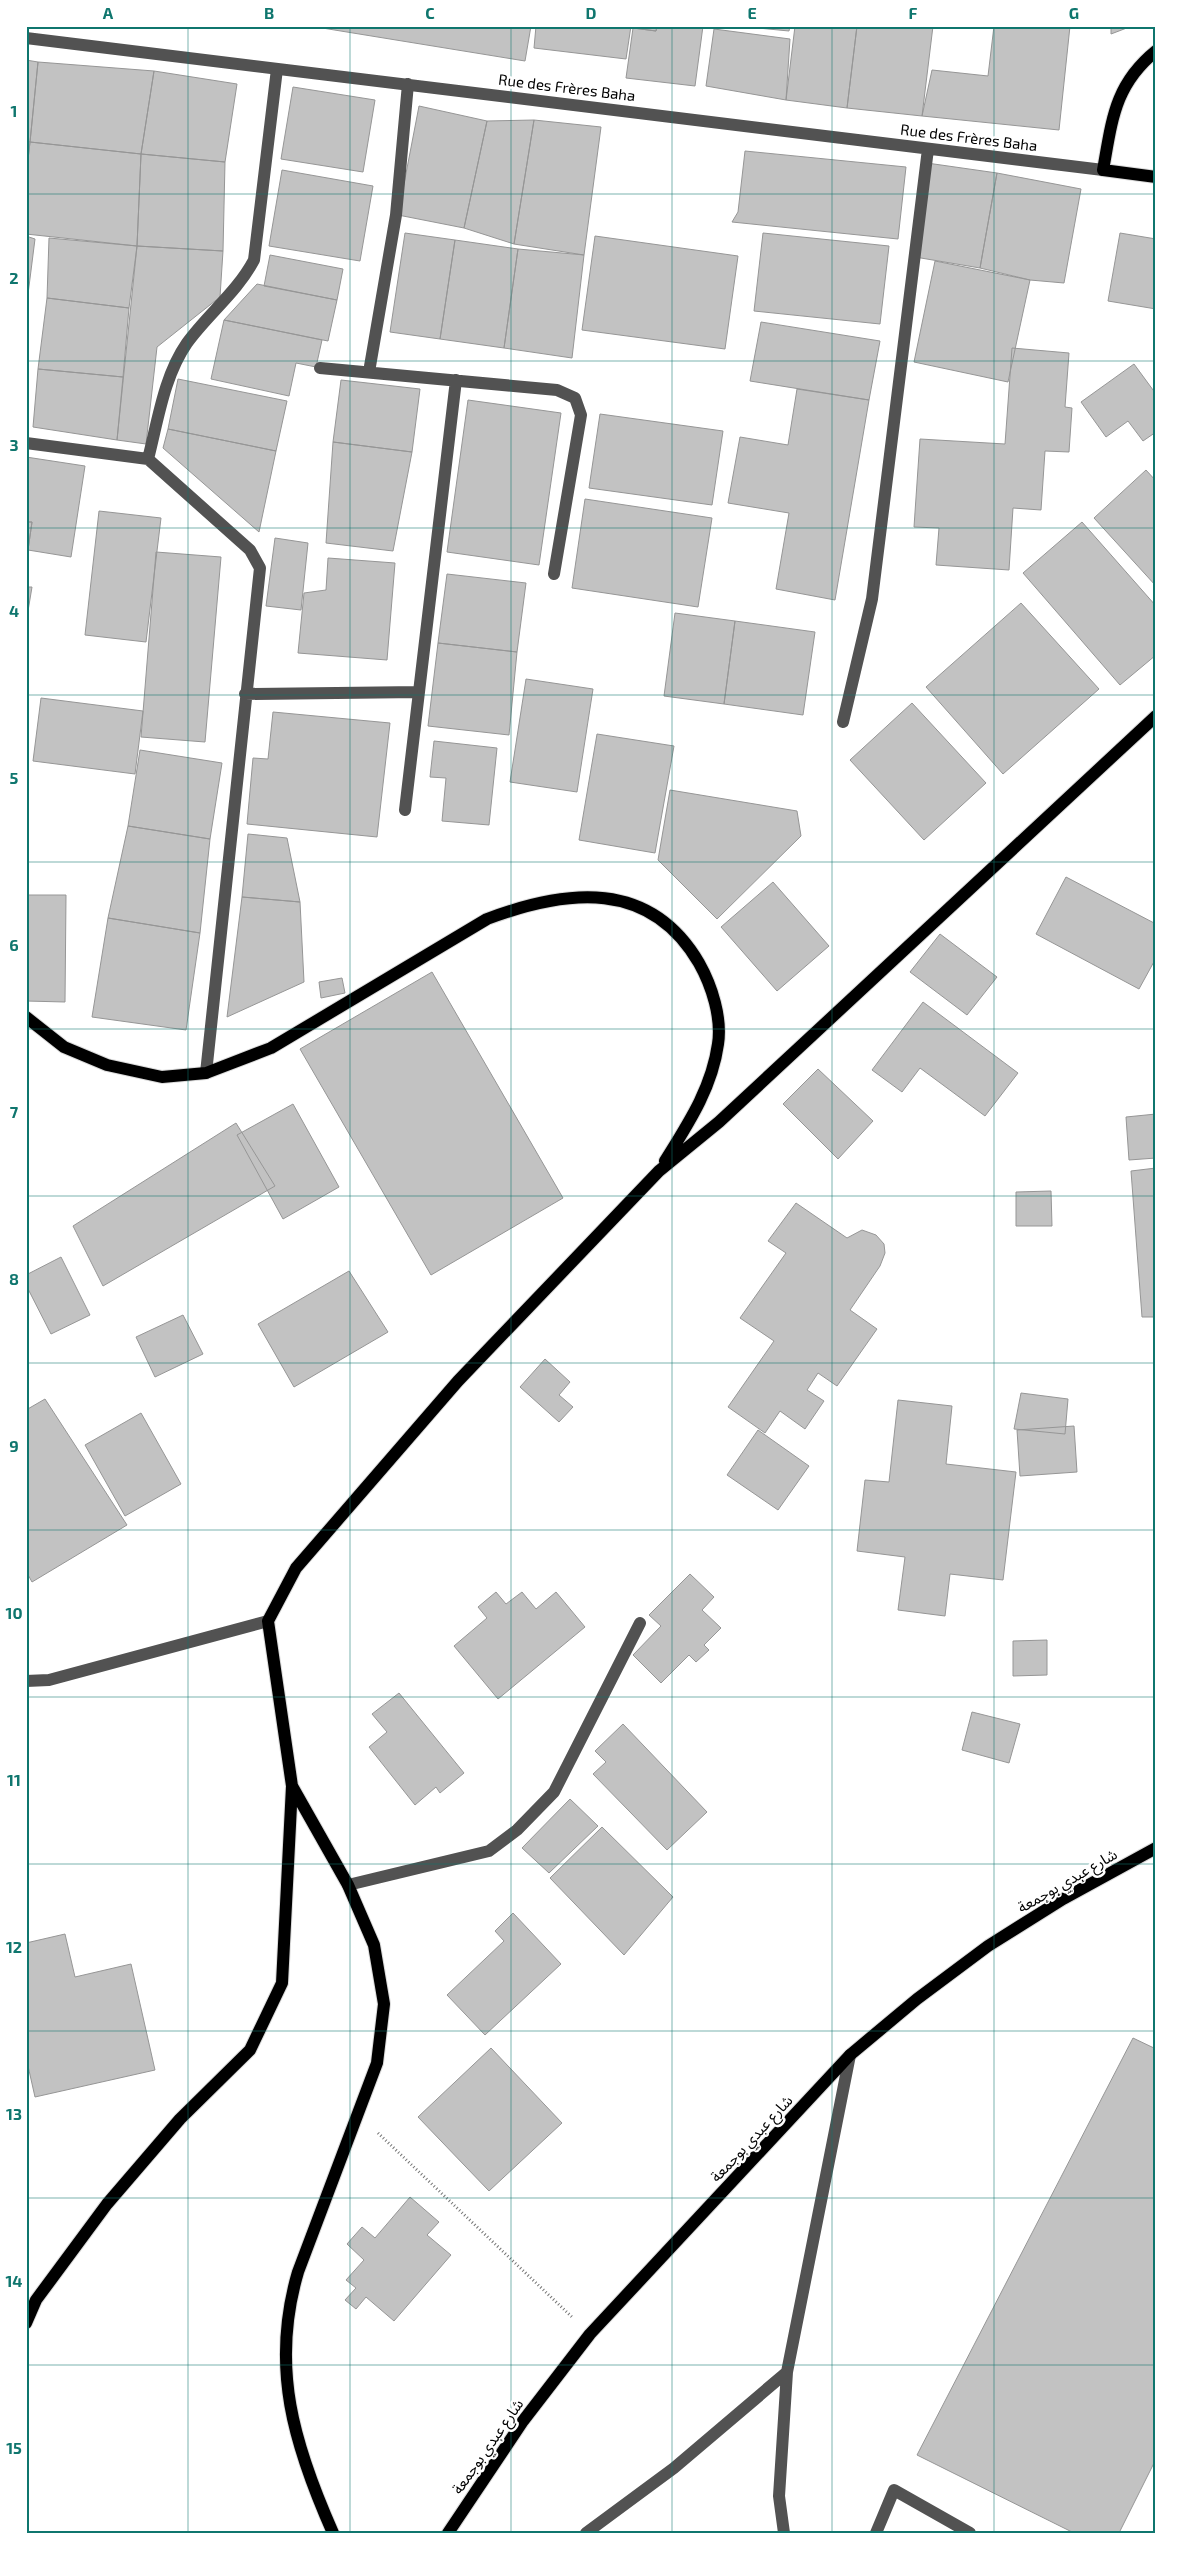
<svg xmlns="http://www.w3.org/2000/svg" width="1182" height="2559" viewBox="0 0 1182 2559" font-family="'Exo 2','Noto Sans Arabic',sans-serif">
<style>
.building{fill:#c2c2c2;stroke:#969696}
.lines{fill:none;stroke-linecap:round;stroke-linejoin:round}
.major-casing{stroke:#dbdbdb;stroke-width:14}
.path{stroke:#747474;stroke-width:3;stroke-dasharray:1 2.5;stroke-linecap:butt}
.minor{stroke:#525252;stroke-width:12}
.major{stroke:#000;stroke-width:12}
.grid{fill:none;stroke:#0f766e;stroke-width:1;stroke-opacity:0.55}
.labels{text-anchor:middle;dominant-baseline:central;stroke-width:5;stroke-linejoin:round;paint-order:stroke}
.street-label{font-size:15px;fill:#000;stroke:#fff}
.neatline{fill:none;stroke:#0f766e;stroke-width:2}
.grid-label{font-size:16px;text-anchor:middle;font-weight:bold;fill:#0f766e}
</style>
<rect width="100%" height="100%" fill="#fff"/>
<path class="building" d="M310,26H531L525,61Z
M536,26H631L626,59L534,48Z
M633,26H657L656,31L633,28Z
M657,26H703L695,86L626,78L633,28L656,31Z
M737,26H790L789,31Z
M795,26H857L847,108L786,100Z
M857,26H933L922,116L847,108Z
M994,26H1070L1059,130L922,116L932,70L988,76Z
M1111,26H1132L1111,34Z
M714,29L790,39L786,100L706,86Z
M26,60L38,62L30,142L26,141Z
M38,62L154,71L141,154L30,142Z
M154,71L237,84L225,162L141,154Z
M293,87L375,100L363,172L281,159Z
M419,106L487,121L464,228L398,215Z
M534,120L514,244L464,228L487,121Z
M534,120L601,127L584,255L514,244Z
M26,141L30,142L26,177Z
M30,142L141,154L137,246L26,234V177Z
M745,151L906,167L898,239L732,222L738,212Z
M141,154L225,162L223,251L137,246Z
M927,163L997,173L980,268L915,257Z
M282,170L373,186L360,261L269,246Z
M997,173L1081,189L1064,283L1030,280L980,268Z
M405,233L455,240L440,339L390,332Z
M763,233L889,246L880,324L754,311Z
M1120,233L1156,239V309L1108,301Z
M26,236L35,239L26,310Z
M595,236L738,256L725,349L582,330Z
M49,238L137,246L129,308L47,298Z
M455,240L518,249L504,348L440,339Z
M137,246L223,251L220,297L157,347L146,444L117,440Z
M518,249L584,255L572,358L504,348Z
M270,255L343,269L337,300L264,286Z
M935,261L1030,280L1008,382L914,362Z
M257,284L337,300L328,341L224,320Z
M47,298L129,308L123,377L38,369Z
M224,320L322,340L316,367L296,363L289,396L211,379Z
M761,322L880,341L869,400L750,381Z
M1012,348L1069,353L1065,407L1072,408L1069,452L1045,451L1041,510L1013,508L1009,570L936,565L939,528L914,527L920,439L1005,444Z
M1134,364L1156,394V432L1143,441L1128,421L1106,437L1081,402Z
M38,369L123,377L117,440L33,427Z
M178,379L287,401L276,451L168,429Z
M341,380L420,389L412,452L333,442Z
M797,389L869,400L835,600L776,589L789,513L728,503L740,437L788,445Z
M468,400L561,413L539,565L447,552Z
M600,414L723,431L712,505L589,488Z
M168,429L276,451L259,532L163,448Z
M333,442L412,452L393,551L326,543Z
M26,457L85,466L71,557L28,550L32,522H26Z
M1146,470L1156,481V586L1094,518Z
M585,499L712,518L698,607L572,588Z
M99,511L161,518L146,642L85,635Z
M26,522H32L28,550H26Z
M1082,522L1156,606V655L1120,685L1023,573Z
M275,538L308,543L301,610L266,606Z
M156,552L221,557L205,742L141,737Z
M328,558L395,563L387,660L298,653L304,593L326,590Z
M447,574L526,583L517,652L438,643Z
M26,587H32L26,623Z
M1021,603L1099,689L1003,774L926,687Z
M675,613L735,621L724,704L664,696Z
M735,621L815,632L803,715L724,704Z
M438,643L517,652L509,735L428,726Z
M526,679L593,689L577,792L510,782Z
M41,698L143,711L135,774L33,761Z
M912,703L986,783L924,840L850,760Z
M273,712L390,723L377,837L247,824L253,758L268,759Z
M597,734L674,746L655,853L579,840Z
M434,741L497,748L489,825L442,821L446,778L430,777Z
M140,750L222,763L210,839L128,826Z
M670,790L797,811L801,836L717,919L658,860Z
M128,826L210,839L200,933L108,918Z
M248,834L287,838L300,902L242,897Z
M1066,877L1156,924V958L1139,989L1036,934Z
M773,882L829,946L777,991L721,927Z
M26,895H66L65,1002L26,1001Z
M242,897L300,902L304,982L227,1017Z
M108,918L200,933L186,1030L92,1017Z
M940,934L997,977L967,1015L910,972Z
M432,972L563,1198L431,1275L300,1049Z
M342,978L345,993L321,998L319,982Z
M923,1002L1018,1073L985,1116L920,1068L902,1092L872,1070Z
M818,1069L873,1121L838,1159L783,1104Z
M293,1104L339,1187L283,1219L237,1135Z
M1156,1114V1158L1129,1160L1126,1117Z
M236,1123L275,1186L103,1286L73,1226Z
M1156,1168V1317H1142L1131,1171Z
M1051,1191L1052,1226H1016V1192Z
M796,1203L847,1238L862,1230L876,1235L884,1244L885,1253L880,1266L850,1310L877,1329L837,1386L818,1373L807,1390L824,1401L805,1429L780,1411L765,1433L728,1407L774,1341L740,1318L786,1253L768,1241Z
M61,1257L90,1315L51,1334L26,1285V1275Z
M349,1271L388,1332L294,1387L258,1324Z
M183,1315L203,1354L155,1377L136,1337Z
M545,1359L570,1382L559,1395L573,1407L559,1422L520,1387Z
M1021,1393L1068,1399L1065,1434L1014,1429Z
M45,1399L127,1525L32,1582L26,1571V1410Z
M898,1400L952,1406L946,1464L1016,1472L1003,1580L950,1574L945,1616L898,1610L905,1557L857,1551L865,1480L889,1482Z
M141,1413L181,1484L125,1516L85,1445Z
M1074,1426L1077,1472L1020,1476L1017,1430Z
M758,1430L809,1466L778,1510L727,1475Z
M690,1574L714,1597L702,1610L721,1628L704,1645L709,1650L696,1662L689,1655L661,1683L633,1655L661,1626L649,1615Z
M496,1592L506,1604L522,1592L536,1609L556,1592L585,1627L498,1699L454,1646L487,1618L478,1607Z
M1047,1640V1675L1013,1676V1641Z
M399,1693L464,1773L440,1793L436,1787L415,1805L369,1747L387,1732L372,1714Z
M972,1712L1020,1724L1009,1763L962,1750Z
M623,1724L707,1812L667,1850L593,1774L606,1762L595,1751Z
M570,1799L598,1826L549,1873L522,1848Z
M602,1827L673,1897L624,1955L550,1878Z
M513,1913L561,1964L485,2035L447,1995L504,1941L495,1931Z
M65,1934L75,1977L131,1964L155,2070L35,2097L26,2057V1943Z
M1133,2038L1156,2049V2459L1119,2533H1074L917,2455Z
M491,2048L562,2123L489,2191L418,2117Z
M410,2197L439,2222L427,2235L451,2255L394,2321L366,2297L356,2309L345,2300L356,2288L346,2280L364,2260L347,2244L362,2227L375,2238Z"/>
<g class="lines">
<g class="major-casing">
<path id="major" d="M1156,51C1114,85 1112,121 1103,170L1156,177
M26,1017L64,1047L107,1065L162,1077L206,1073L271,1048L487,919C567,889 650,879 699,963C712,986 722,1018 718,1044C712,1088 688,1124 665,1161
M292,1786L348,1885L374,1945L384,2004L377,2063L298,2272C270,2367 294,2445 333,2533
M26,2323L36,2300L107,2204L180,2119L250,2050L282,1983L292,1786L268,1621L296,1568L458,1381L659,1171L719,1122L1156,716
M448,2533L523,2421L590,2334L850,2055L917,1999L988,1946L1063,1899L1156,1848"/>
</g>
<path class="path" d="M378,2133L572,2317"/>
<path class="minor" d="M26,38L1103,170
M320,368L557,390L575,398L581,415L554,574
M369,372L396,215L408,84
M26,443L148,459
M245,694L419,692
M843,722L872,599L928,149
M405,810L456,380
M206,1073L260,568L250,550L148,459C158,420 164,376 187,343C208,314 237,292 254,260L277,69
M26,1681L49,1680L268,1621
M348,1885L489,1851L517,1830L554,1792L640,1623
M586,2533L674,2468L787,2372
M784,2533L779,2496L787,2372L850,2055
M876,2533L894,2490L970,2533"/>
<use href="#major" class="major"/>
</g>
<path class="grid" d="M188,26V2533M350,26V2533M511,26V2533M672,26V2533M832,26V2533M994,26V2533M26,194H1156M26,361H1156M26,528H1156M26,695H1156M26,862H1156M26,1029H1156M26,1196H1156M26,1363H1156M26,1530H1156M26,1697H1156M26,1864H1156M26,2031H1156M26,2198H1156M26,2365H1156"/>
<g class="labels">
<g class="street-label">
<text transform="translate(567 87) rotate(7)">Rue des Frères Baha</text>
<text transform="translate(969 137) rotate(7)">Rue des Frères Baha</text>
<text transform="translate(1067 1880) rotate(-30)">شارع عبدي بوجمعة</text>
<text transform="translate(751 2138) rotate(-47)">شارع عبدي بوجمعة</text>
<text transform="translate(487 2446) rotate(-55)">شارع عبدي بوجمعة</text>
</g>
</g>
<rect width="1182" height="2559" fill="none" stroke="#ffffff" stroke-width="55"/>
<rect x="28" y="28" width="1126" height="2504" class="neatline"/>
<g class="grid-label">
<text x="108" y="19">A</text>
<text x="269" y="19">B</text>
<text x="430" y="19">C</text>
<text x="591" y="19">D</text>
<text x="752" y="19">E</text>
<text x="913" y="19">F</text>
<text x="1074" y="19">G</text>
<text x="14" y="117">1</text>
<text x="14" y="284">2</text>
<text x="14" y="451">3</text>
<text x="14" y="617">4</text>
<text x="14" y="784">5</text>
<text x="14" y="951">6</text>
<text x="14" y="1118">7</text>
<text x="14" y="1285">8</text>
<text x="14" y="1452">9</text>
<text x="14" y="1619">10</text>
<text x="14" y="1786">11</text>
<text x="14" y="1953">12</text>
<text x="14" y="2120">13</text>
<text x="14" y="2287">14</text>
<text x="14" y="2454">15</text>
</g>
</svg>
